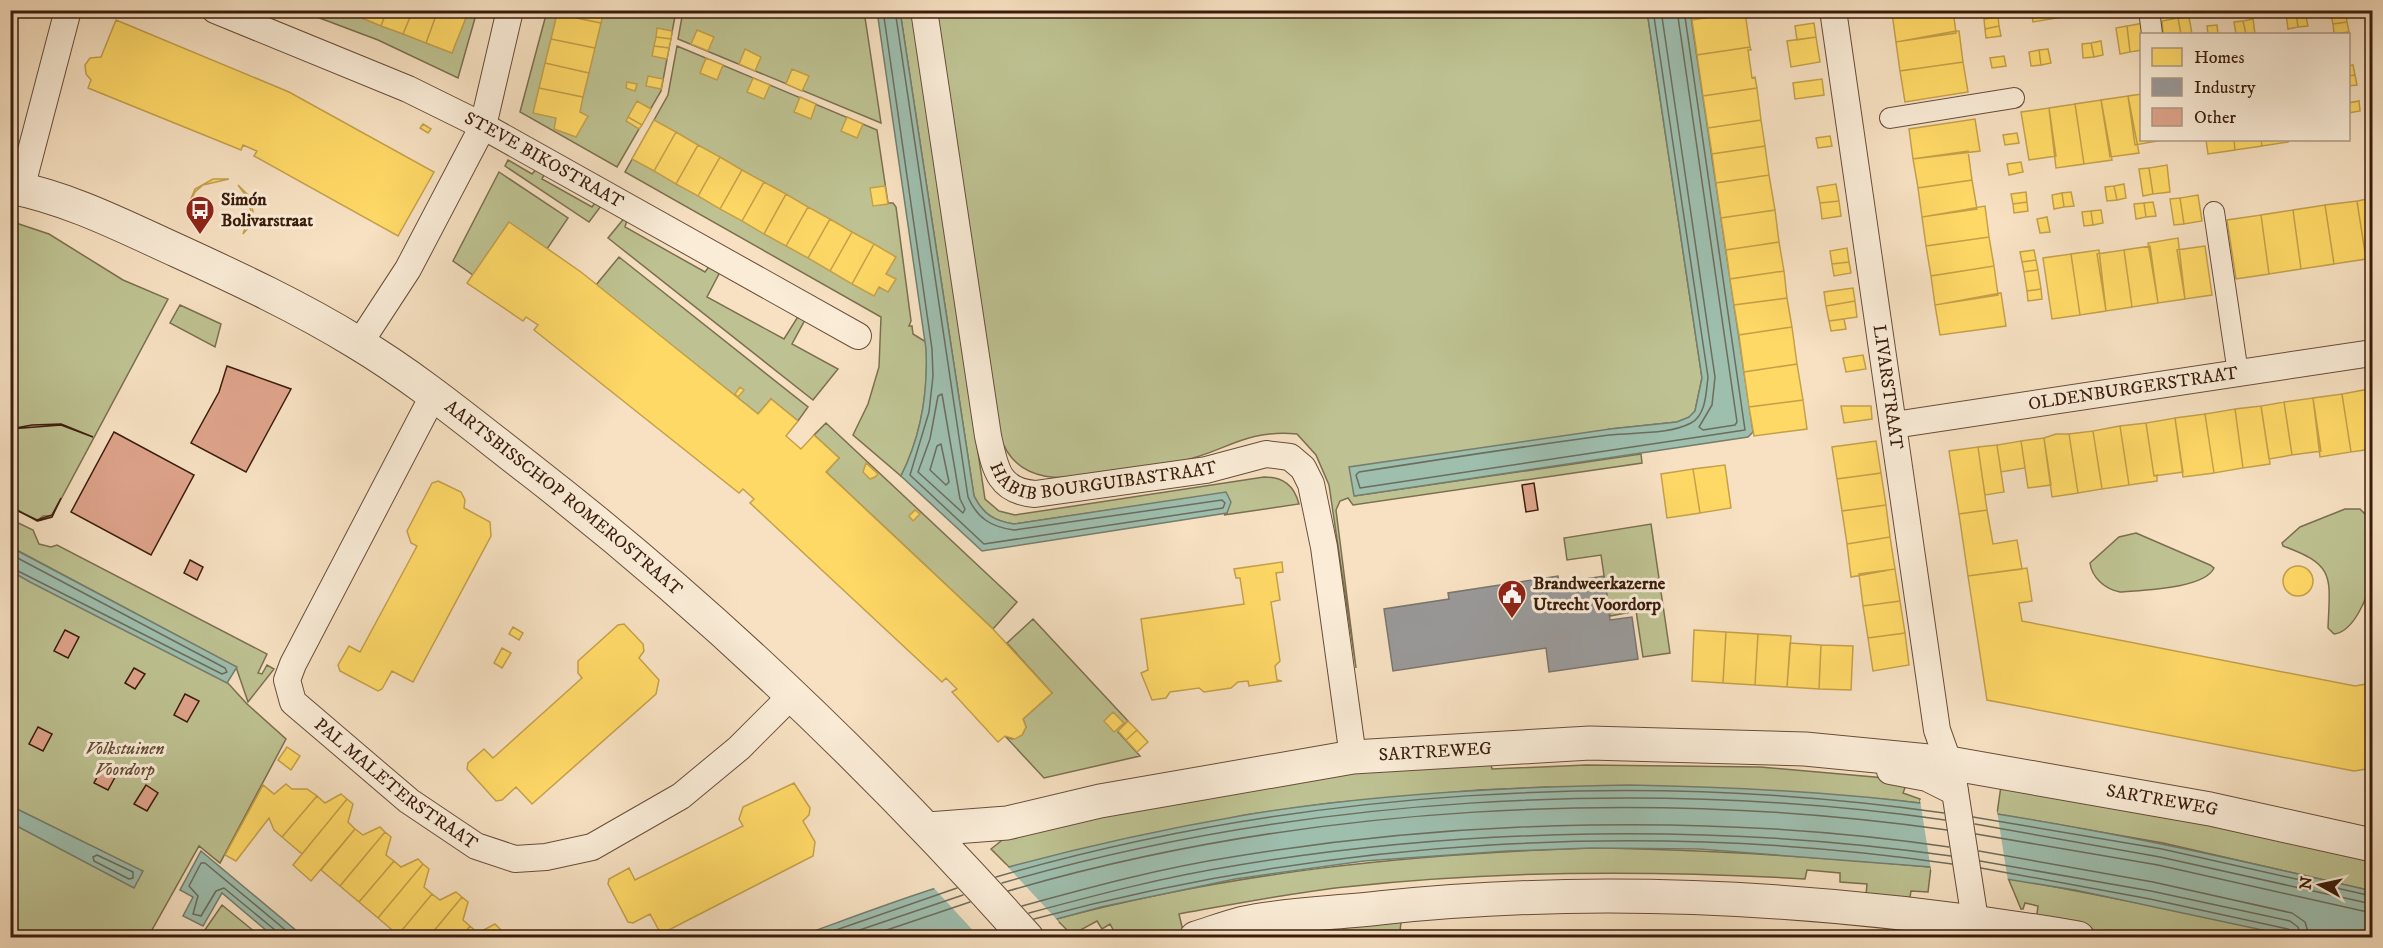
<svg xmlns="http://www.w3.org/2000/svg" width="2383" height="948" viewBox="0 0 2383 948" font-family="'IM FELL DW Pica',serif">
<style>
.green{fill:#bec292;stroke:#7c6f4f;stroke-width:1.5}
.water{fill:#9ebeae;stroke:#767d6d;stroke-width:1.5}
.pier{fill:#f7e1c2}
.homes{fill:#ffd966;stroke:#c4a04b;stroke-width:1.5}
.industry{fill:#999;stroke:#7c746f;stroke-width:1.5}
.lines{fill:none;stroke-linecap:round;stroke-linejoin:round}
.shore{stroke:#6c6d5d;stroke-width:1.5}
.building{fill:#dfa48c;stroke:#3a1c0c;stroke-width:1.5}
.pedestrian-casing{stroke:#694d3a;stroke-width:22}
.minor-casing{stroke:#694d3a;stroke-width:28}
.tertiary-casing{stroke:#694d3a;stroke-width:35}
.pedestrian{stroke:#faecd7;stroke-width:20}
.minor{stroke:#faecd7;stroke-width:26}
.tertiary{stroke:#faecd7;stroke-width:33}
.labels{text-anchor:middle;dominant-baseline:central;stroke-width:6;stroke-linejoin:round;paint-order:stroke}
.street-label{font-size:18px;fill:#3a1c0c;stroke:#faecd7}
.poi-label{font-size:18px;font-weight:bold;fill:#3a1c0c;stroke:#faecd7;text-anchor:start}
.park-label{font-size:18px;font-style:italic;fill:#624e34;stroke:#faecd7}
</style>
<rect width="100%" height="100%" fill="#f7e1c2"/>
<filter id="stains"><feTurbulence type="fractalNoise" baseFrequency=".00333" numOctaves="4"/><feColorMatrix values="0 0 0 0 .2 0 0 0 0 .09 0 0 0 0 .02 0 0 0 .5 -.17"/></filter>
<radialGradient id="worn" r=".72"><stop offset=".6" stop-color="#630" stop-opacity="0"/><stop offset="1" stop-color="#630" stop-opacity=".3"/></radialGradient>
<path class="green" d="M301,11H477L458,78L378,40Z
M547,11H676L661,91L617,167L520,112Z
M683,11H864L881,123L678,39Z
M900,11H912L985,499L999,511L1015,515L1264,477C1283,477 1294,485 1299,504L1224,515L1227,513L1226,493L1014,524C994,521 983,514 974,496Z
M937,11H1647L1702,378L1695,411L1690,417L1677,422L1610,429L1354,496L1641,454L1642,463L1353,505L1348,498L1340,501L1336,510L1356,668L1329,485L1316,455L1297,434C1246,429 1226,451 1182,461C1161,465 1139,467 1118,471C1074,478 1018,491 1000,436Z
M677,46L877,130L888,203H893L896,207L911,321L909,326H912L913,334L926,342C929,388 922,434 901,476L853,435L868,404L879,367L881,317L625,172L668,95Z
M508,160L532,174L538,167L546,171L542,179L592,207L597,200L604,202L589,222L505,166Z
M499,172L568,218L547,249L509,223L473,275L453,261Z
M626,216L628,217L625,227L705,272L711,264L721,270L707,297L784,339L799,315L806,318L792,344L838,369L813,400L608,238Z
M10,221L49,234L123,280L168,299L52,516H43L37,521L11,506Z
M619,257L808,407L798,421L771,399L758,414L596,285Z
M180,305L221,324L215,347L170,323Z
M826,423L1017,602L993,629L826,472L839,458L814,435Z
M2345,509H2360L2372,521C2373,539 2376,561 2372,578C2368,596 2354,632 2334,634L2328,628C2330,577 2336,565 2283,546L2282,543L2300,527Z
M10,519L33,530L39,544L51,547L57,545L267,654L258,673L262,674L267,665L274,669L248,702L236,667L11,547Z
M1651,524L1670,653L1643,657L1636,611L1610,616L1601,555L1567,560L1564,538Z
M2136,533L2210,565L2214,568C2204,589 2142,590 2120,592C2105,589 2092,578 2090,563L2119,537Z
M10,571L227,682L247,704L286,739L220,863L199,846L148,937H11Z
M1033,619L1128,721L1118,732L1140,756L1044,778L1005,736L1012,739L1022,735L1026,727L1023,719L1052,693L1007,643Z
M1489,756L1492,769L1586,765L1760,767L1908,780L1903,793L1920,799V803L1882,799L1547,787L1479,790L1331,803L1245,815L1009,867L991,849L1001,841L1000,834L1182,793Z
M2001,786L2372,854V891L2163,843L1997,814Z
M1591,848C1705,849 1817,857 1931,867L1928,892L1911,891L1909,903L1866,895L1867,884L1840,882V873L1807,870L1805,879C1652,870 1499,870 1345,887C1290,893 1234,904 1179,914L1183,931L1164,937H1117L1110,924L1102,929L1097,921L1073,934L1074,937L1056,919C1232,872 1410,854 1591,848Z
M2008,878L2149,905L2300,937H2120L2036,921L2038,906L2025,903L2023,909H2021Z
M222,905L261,937H200Z
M1401,922L1400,931L1338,938H1247Z"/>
<path class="water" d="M877,11H900L974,496C983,514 994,521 1014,524L1226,492L1231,502L1227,513L982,551L901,476C921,436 928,393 926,349Z
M1647,11H1690L1753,432L1748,437L1354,496L1349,467L1610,429L1677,422L1689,417L1695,411L1702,378Z
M10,547L31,558L237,667L227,683L30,582L11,571Z
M1630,785C1727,787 1823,791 1919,803C2072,822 2222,856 2372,891V937L2300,938L2075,890L1931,867L1699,849L1591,848L1507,851L1364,861L1235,879L1101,907L990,937L795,938C842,921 889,903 936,888C1037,857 1141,833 1245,815C1372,794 1502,787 1630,785Z
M11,806L143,871L134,888L11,823Z
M201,851L304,937H274L222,893L203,926L183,916L193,897L180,890Z"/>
<path class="pier" d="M1920,800L1997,811L2008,881L1931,870Z
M1006,865L1059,922L1001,938L979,937L932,886Z"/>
<path class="homes" d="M342,10H360L357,16Z
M360,10H387L381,26L357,16Z
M387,10H413L403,34L381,26Z
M413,10H438L426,43L403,34Z
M438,10H469L452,53L426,43Z
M558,10H604L601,23L557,14Z
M1691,10H1745V12L1692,20Z
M1907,10H1953L1956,33L1896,42L1892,13Z
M2005,10H2030L2005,14Z
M2031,10H2060L2063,17L2033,22Z
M2060,10H2087V11L2060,15Z
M2367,10H2372V19L2368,20Z
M1745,12L1750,47L1697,55L1692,20Z
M2305,12L2308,26L2298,27L2296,13Z
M2296,13L2298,27L2288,29L2286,14Z
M2346,13L2347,22L2333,24L2331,15Z
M557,14L601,23L595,48L551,39Z
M1998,17L1999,26L1985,29L1984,19Z
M2189,17L2192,34H2181L2178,18Z
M2178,18L2181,34H2163L2162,21Z
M2253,19L2255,34H2246L2243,21Z
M2372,19V46L2368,20Z
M116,20L289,92L434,172L398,236L254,156L257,151L243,145L241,150L88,88L91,80L86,74L85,65L90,58L101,57Z
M2243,21L2246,34H2236L2234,22Z
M2347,22L2349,32L2334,34L2333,24Z
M1814,23L1816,37L1797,40L1795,26Z
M2144,23L2145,34H2142V50L2130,52L2127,26Z
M2217,25L2218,34H2208L2207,26Z
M1999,26L2001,36L1986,38L1985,29Z
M2127,26L2130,52L2120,54L2116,28Z
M657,28L672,31L671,39L656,37Z
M697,30L714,37L708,51L691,44Z
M1956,31H1959L1963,62L1900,71L1896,42Z
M656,37L671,39L669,48L654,46Z
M1816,37L1820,62L1791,67L1787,41Z
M551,39L595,48L589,73L545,63Z
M2101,41L2103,55L2094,57L2091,43Z
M2091,43L2094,57L2083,58L2082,44Z
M654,46L669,48L667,59L652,56Z
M1750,47L1751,50H1748L1752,78L1755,77L1757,88L1703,96L1697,55Z
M745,49L761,57L755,71L739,64Z
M2048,49L2051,63L2041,65L2039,50Z
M2039,50L2041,65L2031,66L2029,52Z
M2004,56L2006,66L1992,68L1990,58Z
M706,58L723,65L717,80L700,73Z
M1963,62L1968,92L1905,102L1900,71Z
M545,63L589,73L583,97L539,88Z
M2353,65L2355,75L2348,76V66Z
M792,69L809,76L802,91L786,84Z
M2355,75L2357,85L2348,86V76Z
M648,76L663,79L661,89L646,86Z
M753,78L770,85L764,99L747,92Z
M1822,79L1824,95L1795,99L1793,83Z
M627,82L637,84L635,91L626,88Z
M539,88L583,97L580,112L588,116L576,137L554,129L556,118L533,113Z
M1757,88L1761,120L1708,128L1703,96Z
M2142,94V140H2163L2135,145L2128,96Z
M2128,96L2139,153L2110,157L2101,100Z
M800,97L816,104L811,119L794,112Z
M2101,100L2112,160L2084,164L2075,104Z
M637,101L651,109L642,125L628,117Z
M2359,101L2360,111L2348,113V103Z
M2075,104L2084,164L2056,168L2049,108Z
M2049,108L2056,156L2029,160L2021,112Z
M628,117L642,125L639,129L626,121Z
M847,117L863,124L857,138L841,131Z
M1975,119L1980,151L1913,159L1909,129Z
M654,120L676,132L654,171L632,159Z
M1761,120L1765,146L1712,154L1708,128Z
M423,124L431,129L428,133L420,128Z
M676,132L698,145L676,184L654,171Z
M2017,133L2019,143L2005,145L2003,135Z
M1830,136L1832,146L1818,148L1816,138Z
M2206,140H2234L2235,150L2208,154Z
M2234,140H2261L2262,146L2235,150Z
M2261,140H2288V142L2262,146Z
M698,145L720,157L698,196L676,184Z
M1765,146L1769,175L1716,183L1712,154Z
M1968,151L1972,180L1918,188L1913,159Z
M720,157L742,170L720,209L698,196Z
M2021,162L2023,172L2009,175L2007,164Z
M2167,165L2170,192L2153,194L2149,168Z
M2149,168L2153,194L2143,196L2139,169Z
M742,170L764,182L742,221L720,209Z
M1769,175L1775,210L1721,218L1716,183Z
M213,179H229L203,185L195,192L187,208L195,189Z
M1972,180L1977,209L1922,217L1918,188Z
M764,182L786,194L764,234L742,221Z
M1836,184L1839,201L1820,203L1817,187Z
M2124,184L2126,198L2117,200L2114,186Z
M238,185L248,195L253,211L249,227L243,234L251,211L246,196Z
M885,186L888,204L873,206L870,188Z
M2114,186L2117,200L2107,201L2105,187Z
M2026,192L2027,202L2013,204L2011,194Z
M2071,192L2074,206L2064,207L2062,193Z
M2062,193L2064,207L2054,209L2052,195Z
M786,194L808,207L786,246L764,234Z
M2198,195L2202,221L2184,224L2180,198Z
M2180,198L2184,224L2174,225L2170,199Z
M2372,198V258L2366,259L2357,201Z
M1839,201L1841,216L1822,219L1820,203Z
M2357,201L2366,259L2334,264L2325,205Z
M2027,202L2028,211L2014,213L2013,204Z
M2153,202L2156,216L2146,217L2144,203Z
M2144,203L2146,217L2136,219L2134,204Z
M2325,205L2334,264L2301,269L2293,210Z
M1985,206L1989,237L1926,246L1922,217Z
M808,207L830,219L808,258L786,246Z
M1775,210L1779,242L1726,250L1721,218Z
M2101,210L2103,223L2093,225L2091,211Z
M2293,210L2301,269L2269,274L2261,215Z
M2091,211L2093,225L2084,226L2082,212Z
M2261,215L2269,274L2236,279L2227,220Z
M2047,217L2050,232L2040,233L2037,219Z
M830,219L852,232L830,271L808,258Z
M509,222L581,272L758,414L771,399L798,421L786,436L801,449L814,435L839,458L826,472L993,629L1052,693L1023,719L1026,727L1022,735L1015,739L1005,736L998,742L952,692L957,689L946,678L942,682L750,503L754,499L743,489L739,493L534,330L538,325L526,317L523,321L467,283Z
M852,232L874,244L852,284L830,271Z
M1989,237L1994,266L1931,276L1926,246Z
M2178,238L2185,299L2158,303L2148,243Z
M1779,242L1784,271L1730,279L1726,250Z
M874,244L896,257L886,274L896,279L888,292L879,287L874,296L852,284Z
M2150,246L2158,303L2132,307L2124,250Z
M2205,246L2212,295L2185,299L2177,250Z
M1847,248L1849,262L1832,264L1830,251Z
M2034,250L2036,260L2022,262L2020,252Z
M2099,250L2106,311L2080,315L2071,254Z
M2124,250L2132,307L2106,311L2097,254Z
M2071,254L2080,315L2052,319L2043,258Z
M2036,260L2038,270L2024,272L2022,262Z
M1849,262L1851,273L1834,276L1832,264Z
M1994,266L1998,295L1935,305L1931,276Z
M2038,270L2041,289L2027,291L2024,272Z
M1784,271L1787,298L1734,305L1730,279Z
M1853,288L1855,301L1826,306L1824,292Z
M2041,289L2042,299L2028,301L2027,291Z
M2001,293L2006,326L1940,335L1935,305Z
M1787,298L1792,327L1739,335L1734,305Z
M1855,301L1857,317L1829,321L1826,306Z
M1844,319L1846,329L1831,331L1829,321Z
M1792,327L1797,364L1744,372L1739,335Z
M1863,355L1866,369L1846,372L1843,358Z
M1797,364L1803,400L1749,407L1744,372Z
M740,387L744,390L738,397L735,394Z
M2369,389H2372V415Z
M2369,389L2372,449L2351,452L2342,394Z
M2342,394L2351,452L2320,457L2313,398Z
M2313,398L2321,451L2292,455L2284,402Z
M1803,400L1807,429L1754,436L1749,407Z
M2284,402L2292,455L2269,459L2261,406Z
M1841,406H1871L1872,419L1844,423Z
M2261,406L2270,464L2243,468L2235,409Z
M2235,409L2243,468L2214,473L2205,414Z
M2205,414L2214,473L2183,477L2175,418Z
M2175,418L2183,472L2154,476L2146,423Z
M2146,423L2154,476L2157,475V481L2129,485L2120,426Z
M2120,426L2129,485L2102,489L2093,431Z
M2093,431L2102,489L2078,493L2069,434Z
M2056,434H2069L2078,493L2052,497L2044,438Z
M2044,438L2051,485L2028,488L2021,441Z
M1876,441L1881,473L1837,479L1832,447Z
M2021,441L2025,468L2001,472L1997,445Z
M1997,445L2004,492L1985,495L1978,447Z
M1978,447L1987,510L1959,514L1949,451Z
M866,463L878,474L875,477L870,479L863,472Z
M1725,465L1731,508L1700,513L1693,469Z
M1693,469L1700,513L1667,518L1661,474Z
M1881,473L1886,505L1842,511L1837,479Z
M438,481L461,492L465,500L464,508L490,522L491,536L413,682L392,671L382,689L378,691L340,671L338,665L349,646L360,652L408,563L417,546L411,543L407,531L432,483Z
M1886,505L1890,537L1847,544L1842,511Z
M915,510L920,514L913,521L909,516Z
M1987,510L1993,544L2017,540L2022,569L1968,576L1959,514Z
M1890,537L1895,569L1851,577L1847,544Z
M1282,562L1283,572L1276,573L1280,600L1271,602L1280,661L1275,666L1277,680L1282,681L1249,686L1248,681L1238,682L1231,688L1204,692L1199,688L1170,692L1166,698L1152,700L1141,673L1148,670L1141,619L1244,604L1240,578H1236L1234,569Z
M2283 581a15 15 0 1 1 30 0a15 15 0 1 1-30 0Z
M2027,568L2032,601L2019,603L2022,621L2355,686L2372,683V768L2354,771L1987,700L1968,576Z
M1895,569L1900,601L1863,606L1859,574Z
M1900,601L1905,633L1868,638L1863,606Z
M624,624L643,644L644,651L639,658L659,680L656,694L532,804L516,787L502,800L496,801L467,769L468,763L484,749L493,758L582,678L578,673V661L618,625Z
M513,627L523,633L519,640L509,634Z
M1694,630L1726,632L1723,683L1692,681Z
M1726,632L1758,634L1755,685L1723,683Z
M1905,633L1909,665L1873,671L1868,638Z
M1758,634L1791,636L1787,687L1755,685Z
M1790,643L1821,645L1819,689L1787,687Z
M1821,645L1853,646L1851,690L1819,689Z
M502,648L511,653L502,668L494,663Z
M1113,712L1124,723L1114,732L1104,721Z
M1128,721L1137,730L1126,740L1118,731Z
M1137,730L1148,742L1137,752L1126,740Z
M287,747L300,756L291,770L278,760Z
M794,783L810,808L809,815L803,821L815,842L813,856L661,934L650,914L633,923L628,922L608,884L609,879L629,868L635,880L743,826L739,819L743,807Z
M286,784L292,789H307L317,796L282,837L274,830L269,818L236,861L225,855L263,785L274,794Z
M341,794L347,799L302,854L282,837L317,796L325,803Z
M347,799L353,804L348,822L355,829L311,881L293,865Z
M380,827L385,832L340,886L321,870L355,829L363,835Z
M385,832L391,837L386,855L394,861L359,902L340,886Z
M418,859L423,864L378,918L359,902L394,861L401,867Z
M423,864L429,869L424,887L432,894L398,935L378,918Z
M456,892L462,897L428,938H401L398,935L432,894L440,900Z
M462,897L468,902L463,920L470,926L461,938H428Z
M495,924L501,930L494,938H461L470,926L478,933Z
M501,930L507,935L506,938H494Z"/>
<path class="industry" d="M1558,576L1559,583L1604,576L1610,620L1632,617L1638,659L1549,672L1546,648L1393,671L1384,609L1449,599L1448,593Z"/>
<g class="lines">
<path class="shore" d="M883,10L932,349L933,376L929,412L910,475L984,544L1223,508L1225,503L1222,500L1014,530C991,527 977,518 968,497L895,10
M1653,10L1708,377C1706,393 1706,415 1691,423C1668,435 1634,432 1609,435C1526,446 1442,459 1359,472L1356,475L1360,488L1745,430L1684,10
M1661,10L1715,377L1712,405L1699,427L1703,430L1735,425L1737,422L1677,10
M942,394L960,499L965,509L963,513L918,472L930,439L938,396Z
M941,444L949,482L946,485L930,470L937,446Z
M10,554L225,668L227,672L222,674L10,567
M1973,817L2162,849L2372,896
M1975,824L2160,857L2372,904
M1976,834L2158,865L2372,913
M1979,851L2153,882L2292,913L2305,922L2310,938
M97,855L133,872V878L129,879L94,861L93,857Z
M1980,861L2151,891L2290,921L2298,927L2301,938
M1981,868L2150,899L2288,929L2292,932L2293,938
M996,877C1296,790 1635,769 1944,813
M1002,883C1298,797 1640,777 1945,820
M1008,891C1303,805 1644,787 1947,830
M1022,906C1091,887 1161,868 1232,857C1463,819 1717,813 1949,847
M1029,913C1096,895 1164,877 1233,866C1465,827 1718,823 1951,856
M1034,919C1331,839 1648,820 1952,864
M278,938L275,930L224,888L216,891L201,916L193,914L198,896L189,886L201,863H205L295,938
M813,938L957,888
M836,938L963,895
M863,938L970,902"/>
</g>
<path class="building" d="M227,366L291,389L246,472L191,443L219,392Z
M61,424L93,437L61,425L10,429L32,425Z
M114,432L194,475L151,555L71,512Z
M1534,483L1538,510L1526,512L1522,485Z
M61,498L52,517L38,521L10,507L37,520L52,515Z
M190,560L203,567L197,580L184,573Z
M65,630L79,637L68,658L54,651Z
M134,668L145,674L135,689L125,683Z
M185,694L199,701L187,722L174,715Z
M38,727L52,734L43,751L29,744Z
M105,762L119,770L108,790L94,783Z
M146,785L158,793L147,811L134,804Z"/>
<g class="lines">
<g class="pedestrian-casing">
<path id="pedestrian" d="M2149,10L2152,34
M1890,118L2014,98
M2214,212L2238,373"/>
</g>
<g class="minor-casing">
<g id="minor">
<path id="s1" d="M215,10L408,89L483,126L858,336"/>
<path id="s2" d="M924,10L988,436C995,468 998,491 1035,494L1206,470L1266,454L1290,457L1303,468L1311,484L1324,547L1353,757"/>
<path id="s3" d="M1833,10L1937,730L1952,772L1975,920"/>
<path d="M21,189L68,10"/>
<path d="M359,344L408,269L483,126L510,10"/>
<path id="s4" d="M433,396L293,664L287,680L293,702L409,801L476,846L515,859L546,857L592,847L681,796L739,748L793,694"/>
<path id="s5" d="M1894,425L2372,353"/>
<path d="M1890,771L1927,778L1955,792"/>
</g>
</g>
<g class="tertiary-casing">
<g id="tertiary">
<path id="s6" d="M10,187C69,198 125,227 178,251C239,279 299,307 356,342C418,379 475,427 532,471C712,611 875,768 1027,938"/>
<path id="s7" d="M928,829L1007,823L1100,801L1353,757L1590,743L1805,749L1949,763L2210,809L2372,845"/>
<path d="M1196,938C1212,933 1228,927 1244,923C1284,914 1336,913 1379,908C1612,883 1847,899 2078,938"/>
</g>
</g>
<use href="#pedestrian" class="pedestrian"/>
<use href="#minor" class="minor"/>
<use href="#tertiary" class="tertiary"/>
</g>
<defs>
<g id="bus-pin" transform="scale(1.5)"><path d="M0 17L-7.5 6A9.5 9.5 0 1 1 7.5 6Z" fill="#8f2418" stroke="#faecd7"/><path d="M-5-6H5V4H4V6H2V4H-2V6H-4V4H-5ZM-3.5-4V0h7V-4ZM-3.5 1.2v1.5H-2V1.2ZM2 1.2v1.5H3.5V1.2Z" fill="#fff"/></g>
<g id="civic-pin" transform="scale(1.5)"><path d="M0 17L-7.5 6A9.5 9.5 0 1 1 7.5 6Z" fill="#8f2418" stroke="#faecd7"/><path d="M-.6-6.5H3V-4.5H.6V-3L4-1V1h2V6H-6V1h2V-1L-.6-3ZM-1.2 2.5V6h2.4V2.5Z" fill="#fff"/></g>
</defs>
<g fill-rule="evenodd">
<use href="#bus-pin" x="200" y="210"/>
<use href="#civic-pin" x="1512" y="594"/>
</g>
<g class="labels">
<g class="street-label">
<text stroke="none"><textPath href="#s1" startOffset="362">STEVE BIKOSTRAAT</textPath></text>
<text stroke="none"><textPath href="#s3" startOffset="381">LIVARSTRAAT</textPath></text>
<text stroke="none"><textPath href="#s5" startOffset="242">OLDENBURGERSTRAAT</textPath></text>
<text stroke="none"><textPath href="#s2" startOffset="578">HABIB BOURGUIBASTRAAT</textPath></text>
<text stroke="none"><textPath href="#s6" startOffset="640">AARTSBISSCHOP ROMEROSTRAAT</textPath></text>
<text stroke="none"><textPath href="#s7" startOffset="514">SARTREWEG</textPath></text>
<text stroke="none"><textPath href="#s4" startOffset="474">PAL MALETERSTRAAT</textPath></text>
<text stroke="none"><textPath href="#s7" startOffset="1245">SARTREWEG</textPath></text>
</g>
<g class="poi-label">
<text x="221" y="200">Simón<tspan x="221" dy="21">Bolivarstraat</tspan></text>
<text x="1533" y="584">Brandweerkazerne<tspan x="1533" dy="21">Utrecht Voordorp</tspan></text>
</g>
<g class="park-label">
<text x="125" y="749">Volkstuinen<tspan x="125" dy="21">Voordorp</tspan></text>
</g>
</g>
<rect width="2383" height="948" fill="none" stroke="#f7e1c2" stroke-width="36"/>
<rect x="12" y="12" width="2359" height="924" fill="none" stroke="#3a1c0c" stroke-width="3"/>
<rect x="18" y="18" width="2347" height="912" fill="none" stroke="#3a1c0c" stroke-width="1.5"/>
<rect x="2140" y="33" width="210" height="108" fill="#faecd7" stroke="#ad9986" stroke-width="1.5"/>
<rect x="2152" y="48" width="30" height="18" fill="#ffd966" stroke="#ad9986" stroke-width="1.5"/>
<text x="2194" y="63" font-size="18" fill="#3a1c0c">Homes</text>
<rect x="2152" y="78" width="30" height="18" fill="#999999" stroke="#ad9986" stroke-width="1.5"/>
<text x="2194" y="93" font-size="18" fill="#3a1c0c">Industry</text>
<rect x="2152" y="108" width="30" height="18" fill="#dfa48c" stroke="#ad9986" stroke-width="1.5"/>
<text x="2194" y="123" font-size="18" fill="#3a1c0c">Other</text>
<g transform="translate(2320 885) rotate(278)" stroke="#faecd7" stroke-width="4.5" paint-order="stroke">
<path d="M0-4.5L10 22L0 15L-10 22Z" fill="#3a1c0c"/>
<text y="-9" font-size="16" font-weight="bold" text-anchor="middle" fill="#3a1c0c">N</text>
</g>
<rect width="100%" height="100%" filter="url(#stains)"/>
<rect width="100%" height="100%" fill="url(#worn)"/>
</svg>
